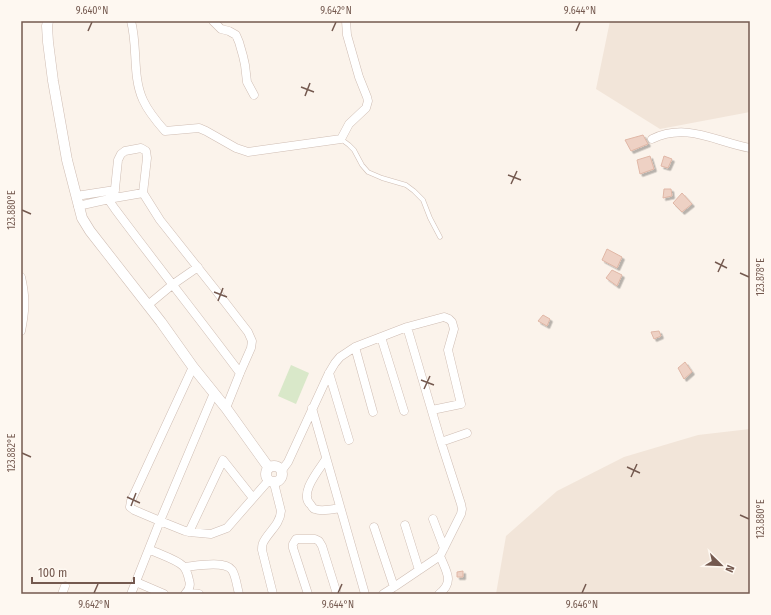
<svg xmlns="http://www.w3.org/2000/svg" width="771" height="615" viewBox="0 0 771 615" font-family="'Fira Sans Condensed',sans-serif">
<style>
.residential{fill:#f2e5d9}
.green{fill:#d9e8c9}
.building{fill:#eed1c4;stroke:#e0b7a6;filter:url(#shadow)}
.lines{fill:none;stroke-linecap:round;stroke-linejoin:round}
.service-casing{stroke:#cfbdb3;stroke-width:5}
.minor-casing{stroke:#cfbdb3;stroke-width:9}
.tertiary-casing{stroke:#cfbdb3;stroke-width:11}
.service{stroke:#fff;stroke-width:4}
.minor{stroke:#fff;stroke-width:8}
.tertiary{stroke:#fff;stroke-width:10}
.ticks{fill:none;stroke:#74594f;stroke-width:1.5}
.neatline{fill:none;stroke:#74594f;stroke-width:1.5}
.ticks-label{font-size:10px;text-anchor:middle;fill:#74594f}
</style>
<defs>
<filter id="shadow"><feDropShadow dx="2.5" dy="2.5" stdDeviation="0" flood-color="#0004"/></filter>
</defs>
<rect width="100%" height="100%" fill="#fbf3eb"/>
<path class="residential" d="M610,21H750V112L660,129L596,89Z
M750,429V594H496L506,536L557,491L624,457L698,435Z"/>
<path class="green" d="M291,365L309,373L296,404L278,396Z"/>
<path class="building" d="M643,135L648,144L631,151L625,140Z
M650,156L654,169L640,174L637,160Z
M664,156L672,159L668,168L661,166Z
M664,189H671L672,196L663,198Z
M682,193L692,204L682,212L673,203Z
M607,249L622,257L617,268L602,260Z
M612,270L622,275L617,286L606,278Z
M543,315L550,319L547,326L538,321Z
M659,331L661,336L654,339L651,332Z
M685,362L692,372L684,379L678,368Z
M463,571V577H457V572Z"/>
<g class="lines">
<g class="service-casing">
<path id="service" d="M341,139L349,145L354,150L362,165L368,172L382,178L406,185L414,191L423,200L430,218L440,237"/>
</g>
<g class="minor-casing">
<path id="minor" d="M131,21C138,47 132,76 143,100C148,111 157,122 165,131L199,128L206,131L236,148L248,152L341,139L349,124L366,108L368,101L367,97L359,77L347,35L346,21
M213,21L221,29L229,31L236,35L239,42L243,56L245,65L247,82L254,95
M652,139C687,122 716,142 750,148
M143,193L160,220L214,288L248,332L252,341L251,348L240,373L226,408
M76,196L115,190
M108,199L115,209C156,264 199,318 240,373
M78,206L114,198L143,193L147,158L146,151L141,148L125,151L121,154L118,160L114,198
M21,277C26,298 25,311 21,331
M148,305L172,285L198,267
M381,337L404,411
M355,347L373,412
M329,373L349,440
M214,393L160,521L185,531L189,532L211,534L227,528L269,480
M312,408L365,594
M441,442L467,433
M326,459C319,470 298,494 311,505C312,507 314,509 315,509C321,512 334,509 340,508
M282,470L288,462L329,373L335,363L340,357L355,347L407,327L444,317L449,319L452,322L454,329L448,350L461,404L432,410
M433,519L444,548
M405,525L419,570
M374,527L394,587
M189,532L223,460L253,498
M149,549C158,554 176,559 183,566C186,569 188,575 189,580C191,585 189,590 185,594
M184,567C195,566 225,560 232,570C236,576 237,587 239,594
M136,582L164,594
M187,593L199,594
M62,594L65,586
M131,594L160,521L134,510L130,507L131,501L193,367
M273,594L262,550C262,547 262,545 263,543C268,532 280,525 281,511L274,483
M308,594L293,548V544L296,539H315L319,541L322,546L337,594
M383,594L394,587L440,556L461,514L462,509L461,504L441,442L407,327
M439,594C455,582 446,571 440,556"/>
</g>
<g class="tertiary-casing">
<path id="tertiary" d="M48,21L47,26L48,42L53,81L67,160L82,218L90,231L161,322L193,367L226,408L269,468
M266 474a8 8 0 1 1 16 0a8 8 0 1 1-16 0Z"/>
</g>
<use href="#service" class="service"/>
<use href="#minor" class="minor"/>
<use href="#tertiary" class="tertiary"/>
</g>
<path class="ticks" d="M88,31L92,22M332,31L336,22M576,31L580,22M301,87L314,92M305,96L310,83M508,175L521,180M511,184L517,171M22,210L31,214M715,262L727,268M718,272L724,259M740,273L749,277M214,292L227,297M218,301L223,288M421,380L434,385M424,389L430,376M22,453L31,457M627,467L640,473M631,477L637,464M127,497L140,503M131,506L136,493M740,515L749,519M94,593L98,584M338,593L342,584M582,593L586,584"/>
<rect width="771" height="615" fill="none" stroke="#fef8f1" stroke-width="44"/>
<g transform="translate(721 565) rotate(113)" stroke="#fef8f1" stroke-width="3" paint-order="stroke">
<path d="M0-3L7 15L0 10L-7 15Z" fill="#74594f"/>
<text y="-6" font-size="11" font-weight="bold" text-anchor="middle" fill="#74594f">N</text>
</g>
<path d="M32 577v6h102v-6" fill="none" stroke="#74594f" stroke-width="2"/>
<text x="38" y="577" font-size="12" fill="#74594f" stroke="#fef8f1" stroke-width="3" paint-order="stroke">100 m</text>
<rect x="22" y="22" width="727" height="571" class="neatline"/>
<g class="ticks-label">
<text x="92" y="14">9.640°N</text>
<text x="336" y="14">9.642°N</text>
<text x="580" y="14">9.644°N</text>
<text transform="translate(11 210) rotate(-90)" y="4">123.880°E</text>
<text transform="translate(760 277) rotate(-90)" y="4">123.878°E</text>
<text transform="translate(11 453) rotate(-90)" y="4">123.882°E</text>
<text transform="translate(760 519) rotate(-90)" y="4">123.880°E</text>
<text x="94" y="608">9.642°N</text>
<text x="338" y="608">9.644°N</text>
<text x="582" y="608">9.646°N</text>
</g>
</svg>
